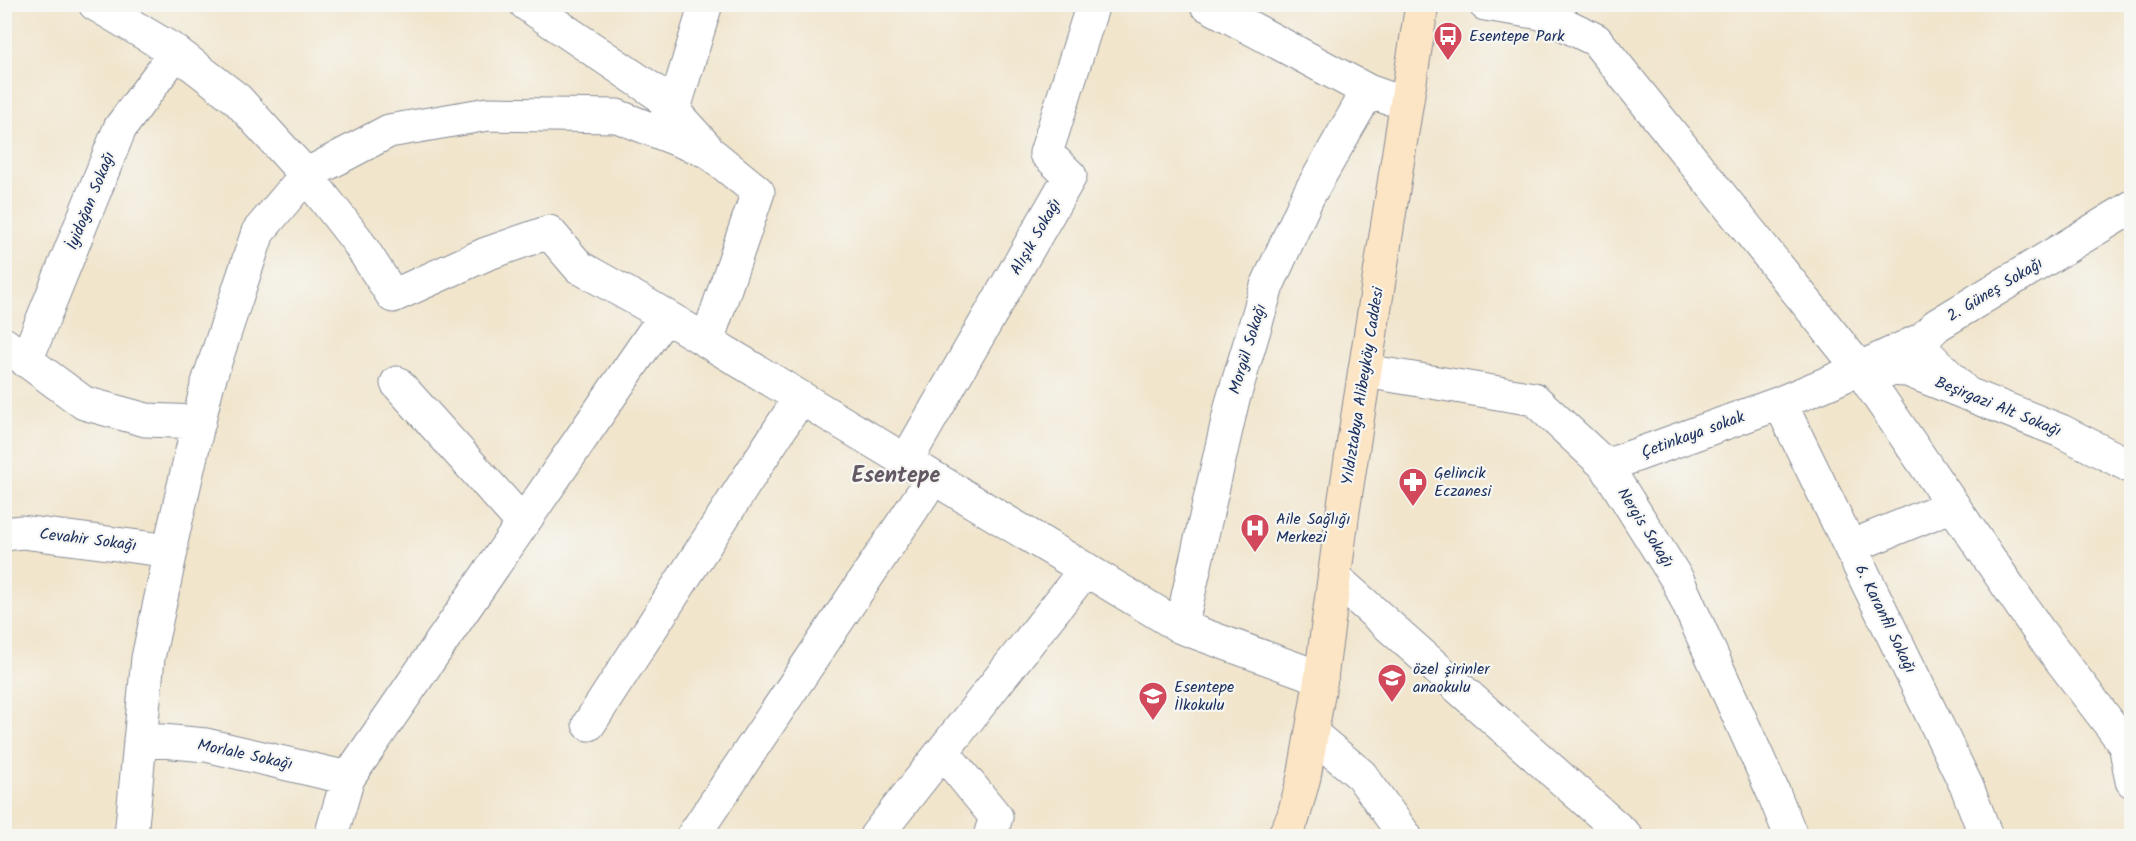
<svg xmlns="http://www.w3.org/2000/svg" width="2136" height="841" viewBox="0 0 2136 841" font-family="Kalam,sans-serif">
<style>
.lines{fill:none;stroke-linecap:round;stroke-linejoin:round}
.street-casing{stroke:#868a95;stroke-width:35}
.secondary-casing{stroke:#868a95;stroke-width:35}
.street{stroke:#fff;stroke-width:33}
.secondary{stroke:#fce5c4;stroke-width:33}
.labels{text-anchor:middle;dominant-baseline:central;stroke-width:4.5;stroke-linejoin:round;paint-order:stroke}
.poi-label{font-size:16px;fill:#1b2f5e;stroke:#f6f6f2;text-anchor:start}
.street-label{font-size:16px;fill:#1b2f5e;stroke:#f6f6f2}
.district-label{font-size:22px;font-weight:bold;fill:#635863;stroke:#f6f6f2}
</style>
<rect width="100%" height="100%" fill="#f6f6f2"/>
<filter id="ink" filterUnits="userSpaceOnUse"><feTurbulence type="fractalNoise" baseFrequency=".0167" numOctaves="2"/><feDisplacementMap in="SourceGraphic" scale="12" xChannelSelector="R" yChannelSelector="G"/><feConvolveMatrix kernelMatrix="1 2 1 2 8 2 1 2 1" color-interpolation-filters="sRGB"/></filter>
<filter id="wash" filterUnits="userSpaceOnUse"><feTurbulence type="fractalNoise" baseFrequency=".008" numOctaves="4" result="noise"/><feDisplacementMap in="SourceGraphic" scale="24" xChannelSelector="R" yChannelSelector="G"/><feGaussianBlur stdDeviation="1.35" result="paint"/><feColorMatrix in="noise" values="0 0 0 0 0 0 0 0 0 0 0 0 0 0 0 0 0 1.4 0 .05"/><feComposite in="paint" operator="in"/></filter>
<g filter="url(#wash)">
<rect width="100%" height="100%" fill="#f1e5cc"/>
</g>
<g filter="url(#ink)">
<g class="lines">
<g class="street-casing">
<path id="street" d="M95,4L176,52L237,99L306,175L356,239L393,296L486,254L549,232L579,267L647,305L1181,627L1321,678
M526,4L657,93L705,146
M1206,4L1368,91L1388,98
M1485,4L1541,13L1596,40L1859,368L2038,630L2125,744L2132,748
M673,112L706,4
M4,344L84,403L146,420L199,422
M26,361L120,128L176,52
M1863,368L1907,370L2061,431L2132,467
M1365,371L1534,399L1606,466L1678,581L1774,794L1791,836
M397,383L522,522
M1967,394L1924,351L1923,339L1937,325L2132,207
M1780,403L1967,787L1986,836
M906,461L1070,176L1046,153L1093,4
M1606,466L1780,403L1828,383L1923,339
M4,534L22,532L171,551
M1850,547L1953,505
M1335,578L1626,836
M1181,627L1232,403L1267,286L1308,196L1368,91
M589,724L800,398
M1312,734L1361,775L1405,836
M140,739L206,745L348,778
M2125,744L2132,781
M943,752L996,817L990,836
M131,836L148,658L171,551V542L207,386L258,232L306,175L389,131L488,114L617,116L709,152L758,192L707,341
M331,836L348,778L665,316
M693,836L933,478
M876,836L1086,569"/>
</g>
<g class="secondary-casing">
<path id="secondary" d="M1284,836L1293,818L1304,777L1321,678L1343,511L1422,4"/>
</g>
<use href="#street" class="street"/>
<use href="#secondary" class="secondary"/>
</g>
</g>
<defs>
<g id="bus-pin" transform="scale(1.5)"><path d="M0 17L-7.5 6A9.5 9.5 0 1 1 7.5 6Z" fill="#d1495b" stroke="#f6f6f2"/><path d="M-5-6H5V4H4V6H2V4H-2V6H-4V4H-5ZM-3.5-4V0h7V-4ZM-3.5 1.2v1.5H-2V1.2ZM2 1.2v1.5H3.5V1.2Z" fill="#fff"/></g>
<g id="pharmacy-pin" transform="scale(1.5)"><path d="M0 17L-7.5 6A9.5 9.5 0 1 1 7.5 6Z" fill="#d1495b" stroke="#f6f6f2"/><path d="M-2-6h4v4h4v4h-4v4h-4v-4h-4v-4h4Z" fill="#fff"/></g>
<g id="hospital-pin" transform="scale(1.5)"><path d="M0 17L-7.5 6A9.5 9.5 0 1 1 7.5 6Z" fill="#d1495b" stroke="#f6f6f2"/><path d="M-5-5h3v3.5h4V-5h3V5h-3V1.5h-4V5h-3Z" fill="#fff"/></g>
<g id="school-pin" transform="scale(1.5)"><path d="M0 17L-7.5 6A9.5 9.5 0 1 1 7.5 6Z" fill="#d1495b" stroke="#f6f6f2"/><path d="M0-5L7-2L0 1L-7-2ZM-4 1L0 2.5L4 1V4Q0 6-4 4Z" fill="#fff"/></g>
</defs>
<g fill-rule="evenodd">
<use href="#bus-pin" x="1448" y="36"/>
<use href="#pharmacy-pin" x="1413" y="482"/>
<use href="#hospital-pin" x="1255" y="528"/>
<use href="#school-pin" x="1392" y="678"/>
<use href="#school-pin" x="1153" y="696"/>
</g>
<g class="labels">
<g class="poi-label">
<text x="1469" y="36">Esentepe Park</text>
<text x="1434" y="473">Gelincik<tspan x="1434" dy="18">Eczanesi</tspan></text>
<text x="1276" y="519">Aile Sağlığı<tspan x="1276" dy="18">Merkezi</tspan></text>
<text x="1413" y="669">özel şirinler<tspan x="1413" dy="18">anaokulu</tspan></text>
<text x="1174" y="687">Esentepe<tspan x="1174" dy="18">İlkokulu</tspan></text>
</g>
<g class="street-label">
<text transform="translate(91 201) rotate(-68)">İyidoğan Sokağı</text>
<text transform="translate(1036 237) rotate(-60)">Alışık Sokağı</text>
<text transform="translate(1995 290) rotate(-31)">2. Güneş Sokağı</text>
<text transform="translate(1248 349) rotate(-73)">Morgül Sokağı</text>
<text transform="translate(1363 386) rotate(-81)">Yıldıztabya Alibeyköy Caddesi</text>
<text transform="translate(1998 407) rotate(22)">Beşirgazi Alt Sokağı</text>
<text transform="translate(1693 435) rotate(-20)">Çetinkaya sokak</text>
<text transform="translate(1645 528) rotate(58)">Nergis Sokağı</text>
<text transform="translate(88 540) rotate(7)">Cevahir Sokağı</text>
<text transform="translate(1885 619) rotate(64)">6. Karanfil Sokağı</text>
<text transform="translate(245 755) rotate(12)">Morlale Sokağı</text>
</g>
<g class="district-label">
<text x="896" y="476">Esentepe</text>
</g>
</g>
<rect width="2136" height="841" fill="none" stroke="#f6f6f2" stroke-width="24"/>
</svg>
